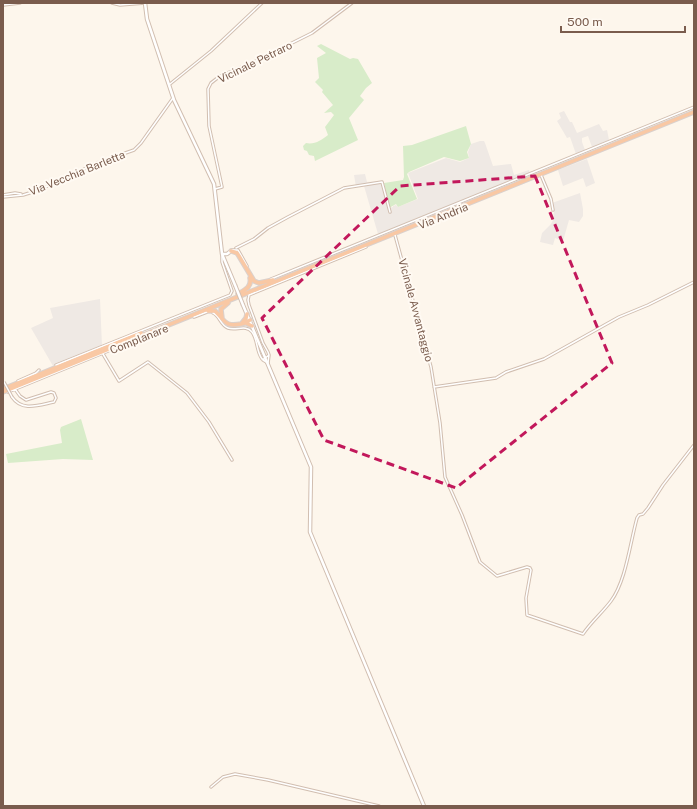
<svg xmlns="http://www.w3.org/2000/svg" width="697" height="809" viewBox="0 0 697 809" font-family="'Public Sans',sans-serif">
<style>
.industrial{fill:#efe9e4}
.green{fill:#d8ecc9}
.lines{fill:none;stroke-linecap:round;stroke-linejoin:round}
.minor-casing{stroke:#d1beb0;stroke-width:3.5}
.tertiary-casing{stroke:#d1beb0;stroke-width:4.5}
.trunk-casing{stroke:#dad1cd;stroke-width:5.5}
.minor{stroke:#fff;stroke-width:1.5}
.tertiary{stroke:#fff;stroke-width:2.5}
.trunk{stroke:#f9c8a4;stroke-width:3.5}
.minor-bridge-casing{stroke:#d1beb0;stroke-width:3.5;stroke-linecap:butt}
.tertiary-bridge-casing{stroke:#d1beb0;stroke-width:4.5;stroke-linecap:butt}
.minor-bridge{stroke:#fff;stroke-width:1.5}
.tertiary-bridge{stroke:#fff;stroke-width:2.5}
.marked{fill:none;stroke:#c2185b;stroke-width:3;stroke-dasharray:8 5;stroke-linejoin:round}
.labels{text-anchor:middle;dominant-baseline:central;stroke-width:4;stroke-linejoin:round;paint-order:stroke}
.street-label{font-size:11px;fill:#7a5c4d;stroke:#fffaf3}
</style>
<rect width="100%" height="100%" fill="#fdf6ec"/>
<path class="industrial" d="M564,111L570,122H572L577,133L599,124L603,131L607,130L609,140L592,147L588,136L582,138V142L585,150L576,154L570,137L567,138L557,121L561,118L559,113Z
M480,141H484L485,143L493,166L511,164L514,175L529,170L530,173L378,234L364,186L356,187L354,175L365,174L367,182L383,181L389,208L393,207V206L396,205L398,207L418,199L408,173L446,158L460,162L469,158L468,152L471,144Z
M587,159L595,183L586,187L583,178L563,186L558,170Z
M580,193L583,209V216L579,222L569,220L563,241L555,238L553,245L540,242L542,233L551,224L553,220L554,212L552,203Z
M100,299L102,346L53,366L31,328L53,318L50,308Z"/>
<path class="green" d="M321,44L350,59L353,58L358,59L372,83L366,88L360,96L364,100L349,118L358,140L315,161L314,156L309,155L307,151L304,150L303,146L306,143C314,145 322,140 328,135L325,127L334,115L331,112L324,113L333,105L322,92L323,90L315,82L319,78L317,58L326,53L317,46Z
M466,126L471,144L467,152L469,158L460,161L444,157L409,172L407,174L417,199L398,207L396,204L389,208L384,183L403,180L404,177L403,146L412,145Z
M81,419L93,460L63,459L8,463L6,454L62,443L60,430L61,427Z"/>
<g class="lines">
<g class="minor-casing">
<path id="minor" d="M112,3L120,5L145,3
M3,5L20,3
M170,84L211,51L262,3
M541,175L551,199L553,210
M215,189L222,187L209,126L208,89L211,83L220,76L256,61L312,33L352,3
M3,195L15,193L21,194
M3,197L23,195L39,190L97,163L134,150L141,143L173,98
M395,235L431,367L440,423L445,477L462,515L480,562L497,576L527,567L530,568L531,570L526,598L527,615L583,634C591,622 602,613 611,601C626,581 630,543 637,518L639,515L643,514L648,508L663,485L694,445
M236,248L254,239L268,228L288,217L344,188L382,182L390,212
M232,250H238L247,266
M271,279L694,107
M213,313C220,316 220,325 228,328C236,331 246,324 252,332C258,340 256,351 262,359H264L269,355L268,352
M194,317L207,312
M268,352L263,343L249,305L248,300L249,295L366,247
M103,354L119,381L148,362L187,393L209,422L232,460
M263,360L268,363L269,355
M56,365L230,295L232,291L222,262V255
M18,381L36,373L39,370
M434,387L496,378L506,372L544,359L619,317L648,305L694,282
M8,392L157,331
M12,397C22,412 39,405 54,402L56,398L54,393L51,392L26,400L20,396L15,389
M211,787L223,777L235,774L268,780L379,806"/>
</g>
<g class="tertiary-casing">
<path id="tertiary" d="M145,3L147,19L174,100L214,184L222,254L235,285
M222,254H227L231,251
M243,305L311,467L310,532L424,806"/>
</g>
<g class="trunk-casing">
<path id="trunk" d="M231,251L237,253L239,256L254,281L259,283L273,280
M238,294C245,290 252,287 250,278
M208,311H215C226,322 225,327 241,324C245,323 247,323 250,320
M222,318L221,309L228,303
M242,323L246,318L247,314
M246,323L252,326
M3,389L141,333
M3,392L694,112"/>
</g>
<use href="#minor" class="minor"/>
<use href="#tertiary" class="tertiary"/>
<use href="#trunk" class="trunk"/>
<g class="minor-bridge-casing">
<path id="minor-bridge" d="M4,382L12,397"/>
</g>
<g class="tertiary-bridge-casing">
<path id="tertiary-bridge" d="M235,285L243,305"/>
</g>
<use href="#minor-bridge" class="minor-bridge"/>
<use href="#tertiary-bridge" class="tertiary-bridge"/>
</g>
<path class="marked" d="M535,176L612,363L456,488L324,440L262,318L400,186Z"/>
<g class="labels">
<g class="street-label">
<text transform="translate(255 62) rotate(-26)">Vicinale Petraro</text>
<text transform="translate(77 173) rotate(-22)">Via Vecchia Barletta</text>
<text transform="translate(443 216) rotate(-22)">Via Andria</text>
<text transform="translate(416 310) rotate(75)">Vicinale Avvantaggio</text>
<text transform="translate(139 339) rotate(-22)">Complanare</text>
</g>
</g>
<rect width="697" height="809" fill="none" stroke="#7a5c4d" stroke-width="8"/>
<path d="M561 26v6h124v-6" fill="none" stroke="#7a5c4d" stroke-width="2"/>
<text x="567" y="26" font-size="12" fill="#7a5c4d" stroke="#fffaf3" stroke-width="3" paint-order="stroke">500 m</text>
</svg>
